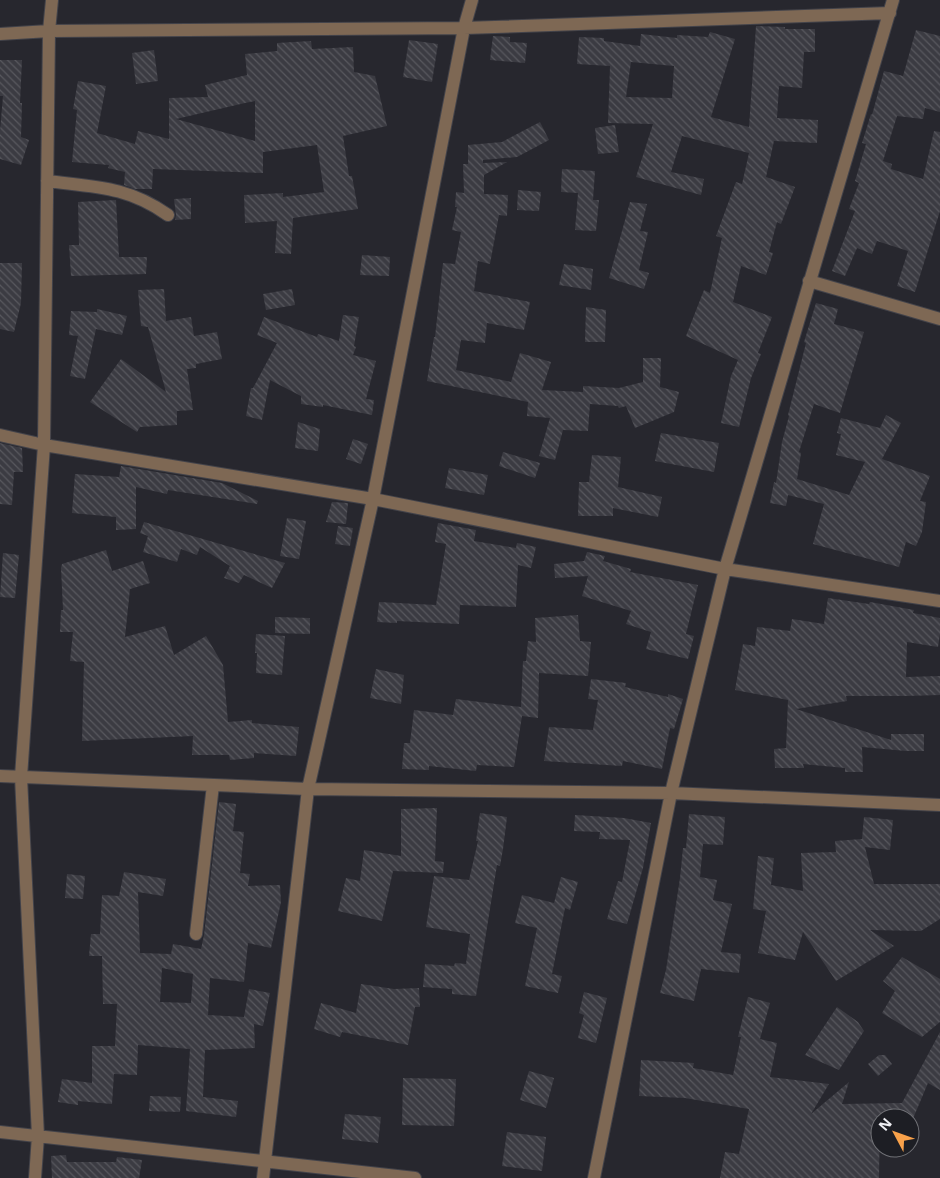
<svg xmlns="http://www.w3.org/2000/svg" width="940" height="1178" viewBox="0 0 940 1178" font-family="'Noto Sans',sans-serif">
<style>
.building{fill:url(#building-back-hatch);fill-rule:evenodd}
.lines{fill:none;stroke-linecap:round;stroke-linejoin:round}
.street-casing{stroke:#43434a;stroke-width:14}
.street{stroke:#7e6854;stroke-width:12}
</style>
<defs>
<pattern id="building-back-hatch" width="6" height="6" patternUnits="userSpaceOnUse" patternTransform="scale(1.25)"><rect width="6" height="6" fill="#3b3b42"/><path d="M-1 5l2 2M0 0l6 6M5-1l2 2" fill="none" stroke="#58585e"/></pattern>
</defs>
<rect width="100%" height="100%" fill="#27272e"/>
<path class="building" d="M756,26L785,27V29H815V52H804L802,88L779,86L777,118L818,120L817,143L774,141L766,177L795,187L781,224L777,222L769,252L773,253L766,275L741,266L733,302L772,317L758,353L761,354L751,378L739,427L721,423L731,376L738,360L686,336L704,290L710,293L722,238L716,236L736,182L742,184L749,153L682,136L671,172L704,179L701,195L636,177L653,124L608,123L610,66L577,64L579,37L604,38V41L640,46L641,34L677,38V35L708,37L710,32L735,39L711,117L749,127ZM631,62L674,66L672,98L626,97Z
M916,30L940,36V112L925,108L923,119L897,116L883,161L892,164L891,169L923,179L934,131L940,132V211L915,292L897,286L908,251L877,241L872,254L857,248L845,276L832,271L855,211L849,209L859,183L855,181L866,144L862,143L871,114L872,115L884,71L903,76Z
M493,36L510,37V42L527,43L525,63L490,60Z
M409,40L438,44L432,82L403,77Z
M311,41L312,49L353,47L354,72L375,76L387,126L343,136L349,176H352L358,209L293,218L291,254L275,253L277,221L245,223L244,195L283,193V197L324,192L317,145L263,152V173L153,169L152,189H135L124,185L125,172L108,168L109,165L72,162L77,110L73,109L78,81L106,86L97,133L135,144L138,131L169,139V98L208,97L205,85L247,75L245,54L277,51V43ZM255,101V141L176,119L245,103Z
M154,50L158,81L136,84L132,53Z
M0,60H22L20,103H22L21,137L29,140L21,165L0,159V131L3,96H0Z
M540,122L549,140L517,157L483,160V163L507,162L484,175V194L508,195L507,216L499,215L490,264L478,261L474,291L530,302L524,330L487,323L485,343L461,340L456,370L511,382L520,353L551,362L542,390L583,392V386L619,388L643,382V358H661L660,387L679,392L674,412L635,428L626,406L619,408L618,406L590,404L588,431L563,430L555,460L539,456L550,418L527,416L528,402L427,381L434,337H435L443,263L455,264L461,232L452,230L457,207H455L456,192L464,193L463,164H468V145L502,142Z
M615,125L619,152L598,154L595,128Z
M562,169L595,171L593,200H599L596,231L575,230L578,193L561,192Z
M518,190L541,192L539,211L517,210Z
M191,198V219L175,220L176,215L174,199Z
M116,200L119,257H147L146,274L71,276L69,245H79L78,202Z
M630,202L647,204L640,231L648,232L639,270L649,273L644,289L609,278Z
M362,255L390,257L389,276L360,275Z
M0,263H22L21,303L14,332L0,329Z
M564,264L593,269L591,290L559,285Z
M164,289L166,321L191,317L194,336L217,332L222,359L196,364V368L187,369L193,410L177,411V425L140,427L137,432L90,402L121,359L166,392L148,327L141,326L138,290Z
M292,289L295,305L266,310L263,294Z
M816,303L838,309L834,324L864,332L840,413L814,404L799,452L801,453L797,479L849,495L865,462L836,455L841,434L837,433L841,418L880,428L886,415L901,423L882,459L930,476L920,501L926,502L922,532L916,546L906,542L899,567L813,544L824,504L788,495L786,506L770,503L774,482L776,483L782,442L789,416L788,415L806,343L804,342Z
M586,307L606,310L605,342H585Z
M97,309L127,316L122,335L96,329L85,379L70,376L78,336L69,335L71,311L97,312Z
M343,315L359,317L354,346L356,347L353,355L376,361L366,399L374,400L372,415L323,405V407L301,404V396L270,380L262,420L246,416L251,388H253L277,343L257,335L264,317L317,337L318,334L339,341Z
M298,422L320,429L318,451L295,448Z
M661,433L719,443L714,472L655,461Z
M353,439L368,444L361,464L346,459Z
M0,443L22,448L23,472H14L12,505L0,504Z
M503,452L540,463L535,478L499,466Z
M592,455L621,457L618,487L662,497L658,517L613,508V516H578L579,482H589Z
M121,466L222,483L258,501L257,504L168,490L167,494L136,487V529L116,530V517L72,513L75,474L119,477Z
M449,468L488,475L484,495L445,488Z
M332,502L348,503L346,524L326,522Z
M287,518L306,521L299,559L280,556Z
M144,522L203,539L285,563L272,588L244,575L239,583L224,578L230,566L200,547L197,555L181,549L177,562L143,552L148,536L140,533Z
M438,523L476,530L474,541L516,548L517,543L536,547L531,568L518,565L516,607L460,605L459,624L397,621V623L377,622L379,602L436,605L446,544L435,542Z
M338,526L353,528L350,546L335,544Z
M106,550L112,571L143,561L150,583L130,589L125,637L165,626L174,655L206,636L223,665L228,722L252,720V723L299,727L296,756L254,753V758L230,760L229,755H192L193,736L82,741L84,662L70,661L73,632H60L61,610H63L61,568L62,564Z
M587,552L605,556L603,561L631,569L630,572L698,585L686,634L694,636L688,659L646,649L651,632L626,624L631,611L582,596L588,576L555,578L554,564L584,561Z
M3,553L19,555L15,598L0,597Z
M828,598L869,604L870,602L914,610L913,613L940,618V634L938,647L907,642L906,677L940,676V695L906,696H846L847,701L796,709L891,740V734H924V751H906L862,747L863,772H845V768L803,764L804,768H775L774,749L786,748L788,700L735,690L743,644L755,646L757,627L790,631L792,619L824,624Z
M578,615L580,641L591,642L588,676L539,673L538,718L522,716L514,767L477,765L476,771L429,766V770L402,769L404,743H410L414,710L453,715L456,699L521,707L523,661H526L528,641L536,642L535,618Z
M275,617L310,618V634L275,633Z
M256,634L285,636L282,675L256,673L257,653H255Z
M376,669L404,675L401,704L370,698Z
M591,679L626,683L625,687L668,697V694L683,699L674,729L670,728L662,769L623,761L622,766L544,761L549,727L593,730L598,700L588,699Z
M219,802L236,804L233,831L244,832L240,873L250,874L248,886L280,885L281,902L271,948L248,943L244,982L210,978L208,1015L244,1017L249,989L270,993L263,1026L254,1024L255,1048L205,1050L203,1097L238,1101L236,1117L186,1111L190,1049L138,1045L137,1075L114,1074L112,1104L78,1101V1105L58,1102L62,1079L92,1083V1046H115L117,1004H103L102,956H89L91,934H100L102,895L119,896L124,872L166,879L163,896L138,892L140,953L171,954L173,944L201,949L204,935ZM162,968L193,974L191,1003L160,1002Z
M437,808L435,861L444,862L443,873L393,871L382,921L338,911L346,878L360,881L364,850L401,856V809Z
M480,813L507,817L503,849L500,866L497,865L476,996L452,994V989L423,987L425,964L454,966L455,963L466,964L470,934L426,927L434,876L469,880L478,841H476Z
M689,814L725,817L723,845L703,844L700,877L717,880L713,900L732,904L721,952L741,954L739,973L701,969L694,1001L660,993L666,970L680,878L683,848H686Z
M575,815L624,818L651,823L643,868L627,924L607,919L618,881L622,882L630,840L599,839L600,832L574,831Z
M864,817L893,820L890,850L865,847L874,884H940V919L921,931L870,930L894,946L836,981L803,932L795,960L758,953L766,911L753,909L758,856L774,858L771,885L803,891L801,853L836,852L835,841L862,839Z
M67,874L85,876L83,899L65,898Z
M561,877L578,882L570,910L565,908L552,974L562,976L558,993L525,986L537,928L515,923L522,895L554,903Z
M902,957L940,979V1022L922,1037L882,1013L895,991L883,981Z
M361,984L394,989L419,988L420,1007H415L408,1045L342,1032L340,1037L314,1029L321,1003L356,1013Z
M584,992L607,998L596,1043L578,1038L584,1015L579,1013Z
M748,997L770,1003L760,1039L777,1043L770,1077L829,1084L811,1114L849,1082L842,1104L902,1103L940,1032V1090L928,1083L912,1121L910,1118H880L879,1178H720L725,1152L739,1154L749,1109L685,1098L639,1096L641,1060L694,1063L693,1068L733,1075L741,1037H738Z
M837,1007L858,1022L864,1031L839,1070L805,1055Z
M879,1055H885L892,1064L878,1076L868,1064Z
M529,1071L554,1078L546,1108L520,1100Z
M403,1078L456,1079L454,1126L402,1125Z
M150,1096L181,1097L180,1112L149,1111Z
M345,1114L381,1117L378,1143L342,1139Z
M507,1132L546,1137L542,1171L502,1166Z
M66,1155L67,1162H116L117,1157L142,1160L139,1178H52L51,1156Z"/>
<g class="lines">
<g class="street-casing">
<path id="street" d="M0,34L49,31L464,28L890,13
M47,181C94,187 127,186 168,215
M809,281L940,319
M0,435L44,445L373,499L725,569L940,601
M0,776L308,789L671,793L940,805
M196,934L213,785
M0,1132L415,1178
M35,1178L38,1136L21,777L44,445L49,31L52,0
M263,1178L308,789L373,499L464,28L472,0
M594,1178L671,793L725,569L893,0"/>
</g>
<use href="#street" class="street"/>
</g>
<g transform="translate(895 1133) rotate(311)"><circle r="24" fill="#1d1e24" stroke="#717277"/>
<path d="M0-4L9 19L0 12L-9 19Z" fill="#f8a14a"/>
<text y="-8" font-size="14" font-weight="bold" text-anchor="middle" fill="#efeff4">N</text>
</g>
</svg>
